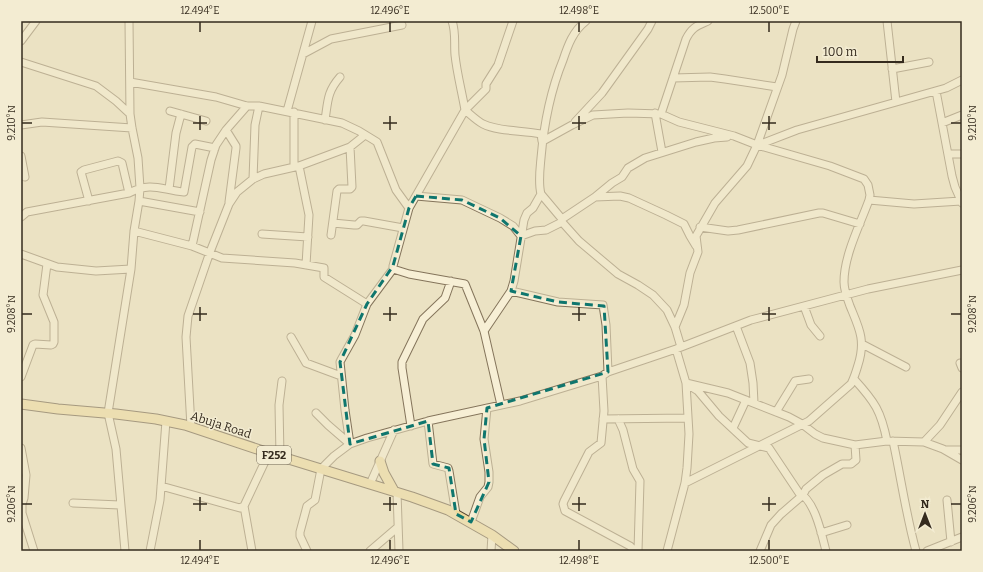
<svg xmlns="http://www.w3.org/2000/svg" width="983" height="572" viewBox="0 0 983 572" font-family="Bitter,serif">
<style>
.lines{fill:none;stroke-linecap:round;stroke-linejoin:round}
.minor-casing{stroke:#84745b;stroke-width:9}
.major-casing{stroke:#52422f;stroke-width:11}
.minor{stroke:#f7efd5;stroke-width:7}
.major{stroke:#edd99c;stroke-width:9}
.marked{fill:none;stroke:#0f766e;stroke-width:3;stroke-dasharray:8 5;stroke-linejoin:round}
.ticks{fill:none;stroke:#352b1e;stroke-width:1.5}
.labels{text-anchor:middle;dominant-baseline:central;stroke-width:3;stroke-linejoin:round;paint-order:stroke}
.shield{fill:#f3ecd2;stroke:#6e6554;stroke-width:1}
.shield-label{font-size:11px;font-weight:bold;fill:#352b1e}
.street-label{font-size:12px;fill:#352b1e;stroke:#f3ecd2}
.neatline{fill:none;stroke:#352b1e;stroke-width:1.5}
.ticks-label{font-size:10px;text-anchor:middle;fill:#352b1e}
</style>
<rect width="100%" height="100%" fill="#ebe2c3"/>
<g class="lines">
<g class="minor-casing">
<path id="minor" d="M129,21L130,114
M452,21C456,32 454,43 455,55C457,74 462,92 465,110C471,115 477,121 483,124C499,132 523,130 541,134L542,141
M887,21L896,102
M21,41L36,21
M303,54L331,39L402,25
M21,62L96,86L116,101L130,114L132,128L138,158L140,188L139,201L134,231L131,269L108,413L116,449L125,551
M892,69L929,62
M673,78L710,77L725,79L777,87
M130,82L216,97L247,106H259L342,123L359,131L377,142L396,190L409,208
M936,91L952,176L955,187L962,203
M170,111L206,121
M287,111L312,21
M655,113L662,152
M661,114L686,39C692,27 697,26 708,21
M325,120C328,101 327,92 340,77
M575,122L602,93L648,29L652,21
M942,123L962,115
M21,125L42,122L132,128
M226,130L236,146V148L229,202
M543,141L572,125L593,115L628,113L661,114L679,122L734,136L757,145L830,166L864,179L868,185L870,195L869,200C860,225 844,255 844,282C844,290 847,298 850,306C859,328 866,340 858,365C856,372 854,378 851,384L809,421L685,483
M758,145L797,130L946,88L962,80
M948,154H962
M21,156L25,177
M299,166L309,215L306,265
M294,167V112
M253,179L255,125L259,106
M169,189L176,133L181,114
M541,194L562,219V222L579,241L618,274L638,285L653,295L667,310L675,327L681,347
M416,196L462,200L500,218L513,226L521,236L535,231L546,230L562,222
M595,197L620,196L629,198L666,215L684,224L690,236L696,246
M869,200L914,204L961,201
M89,201L81,172L84,170L118,161L122,163L129,193
M139,201L200,212
M21,217L27,212L129,193C152,181 161,190 184,192L192,147L195,144L215,148
M562,219L595,197L612,183L622,177L628,168L645,158L696,142L714,138L727,137
M333,223L354,225H357L361,221H364L403,228
M700,227L728,231L738,230L819,213H823L860,224
M134,231L192,246L222,258L295,263L324,268V277L367,304
M262,234L308,237
M331,235L337,191L339,189H350L352,187L350,147
M192,246L211,160L216,145L226,130L247,106
M21,254L57,267L96,271L131,269
M393,269L409,274L465,284L484,331L501,405
M511,291L558,302L603,305L606,325L608,372
M804,306L811,325L820,336
M736,326L750,363L753,383L754,403
M675,327L684,305L690,273L698,252L696,236L715,203L747,166L757,145L782,75L793,29L796,21
M484,331L511,291L514,281L524,220L527,213L533,208L541,194C538,183 540,169 541,158C544,123 550,92 563,60C568,45 573,31 586,21
M291,337L306,363L341,376
M862,344L906,367
M960,363L962,368
M602,376L604,411L601,443L589,452L564,501L563,504L565,511L630,546L635,551
M21,377L33,345L35,344L51,345L53,344L54,342V322L43,295L47,264
M854,379C875,402 881,411 887,441
M686,383L728,393L789,417L802,424L815,434L823,438L855,445L887,441L924,442L943,449L962,460
M690,386L698,391L719,416L748,443L769,448L799,493C815,500 822,536 826,551
M776,412L795,381L809,379
M316,413L328,425L350,444
M603,419L688,418
M618,419L623,430L633,469L640,481L638,551
M428,421L433,464L448,468L449,471L456,514
M411,426L402,368V362L423,319L445,298L451,281
M191,427L186,337L188,316L210,252L229,204L237,192L253,179L264,174L299,166L350,147L365,135
M733,428L746,400
M893,441C901,478 906,515 916,551
M924,442L940,425L962,392
M350,444L345,410L340,362L341,360L355,335L367,304L393,269V266L409,208L465,110L486,89V84L498,65L513,21
M21,448L26,475L24,498L22,504V513L34,551
M945,450H962
M280,456L279,405L282,381
M370,484L394,430
M161,486L240,508L244,506L269,453
M397,492L399,551
M947,500L951,542
M73,503L120,505
M244,506L252,551
M471,522L480,497L488,487L489,482V472L484,439L487,408
M821,533L847,525
M150,551L160,500L166,421
M307,551L300,536V532L307,506L315,500L321,469L334,456L350,444L367,438L428,421L520,401L602,376L608,372L676,349L751,320L868,289L962,270
M370,551L398,527
M491,551L492,535
M667,551L685,483L687,468L689,434L686,383L676,349
M760,551L771,525L781,514L803,495L806,489L823,475L842,464H851L856,460L855,445
M927,551L962,537"/>
</g>
<g class="major-casing">
<path id="major" d="M21,404L58,409L116,414L156,419L185,425L269,453L412,497L448,510L492,535L514,551
M380,461L384,473L394,491"/>
</g>
<use href="#minor" class="minor"/>
<use href="#major" class="major"/>
</g>
<path d="M0 0H983V572H0ZM416,196L462,200L500,218L521,236L511,291L558,302L604,306L608,372L487,408L484,439L489,482L471,522L456,514L449,468L433,464L428,421L350,444L340,362L367,304L393,266L409,208Z" fill="#ebe2c3" fill-opacity=".55" fill-rule="evenodd"/>
<path class="marked" d="M416,196L462,200L500,218L521,236L511,291L558,302L604,306L608,372L487,408L484,439L489,482L471,522L456,514L449,468L433,464L428,421L350,444L340,362L367,304L393,266L409,208Z"/>
<path class="ticks" d="M200,22V32M390,22V32M579,22V32M769,22V32M200,116V130M390,116V130M579,116V130M769,116V130M22,123H32M193,123H207M383,123H397M572,123H586M762,123H776M951,123H961M200,307V321M390,307V321M579,307V321M769,307V321M22,314H32M193,314H207M383,314H397M572,314H586M762,314H776M951,314H961M200,497V511M390,497V511M579,497V511M769,497V511M22,504H32M193,504H207M383,504H397M572,504H586M762,504H776M951,504H961M200,540V550M390,540V550M579,540V550M769,540V550"/>
<g class="labels">
<rect class="shield" x="257" y="446" width="34" height="18" rx="3"/>
<g class="shield-label">
<text x="274" y="455">F252</text>
</g>
<g class="street-label">
<text transform="translate(221 425) rotate(18)">Abuja Road</text>
</g>
</g>
<rect width="983" height="572" fill="none" stroke="#f3ecd2" stroke-width="44"/>
<g transform="translate(925 514)" stroke="#f3ecd2" stroke-width="3" paint-order="stroke">
<path d="M0-3L7 15L0 10L-7 15Z" fill="#352b1e"/>
<text y="-6" font-size="11" font-weight="bold" text-anchor="middle" fill="#352b1e">N</text>
</g>
<path d="M817 56v6h86v-6" fill="none" stroke="#352b1e" stroke-width="2"/>
<text x="823" y="56" font-size="12" fill="#352b1e" stroke="#f3ecd2" stroke-width="3" paint-order="stroke">100 m</text>
<rect x="22" y="22" width="939" height="528" class="neatline"/>
<g class="ticks-label">
<text x="200" y="14">12.494°E</text>
<text x="390" y="14">12.496°E</text>
<text x="579" y="14">12.498°E</text>
<text x="769" y="14">12.500°E</text>
<text transform="translate(11 123) rotate(-90)" y="4">9.210°N</text>
<text transform="translate(972 123) rotate(-90)" y="4">9.210°N</text>
<text transform="translate(11 314) rotate(-90)" y="4">9.208°N</text>
<text transform="translate(972 314) rotate(-90)" y="4">9.208°N</text>
<text transform="translate(11 504) rotate(-90)" y="4">9.206°N</text>
<text transform="translate(972 504) rotate(-90)" y="4">9.206°N</text>
<text x="200" y="564">12.494°E</text>
<text x="390" y="564">12.496°E</text>
<text x="579" y="564">12.498°E</text>
<text x="769" y="564">12.500°E</text>
</g>
</svg>
